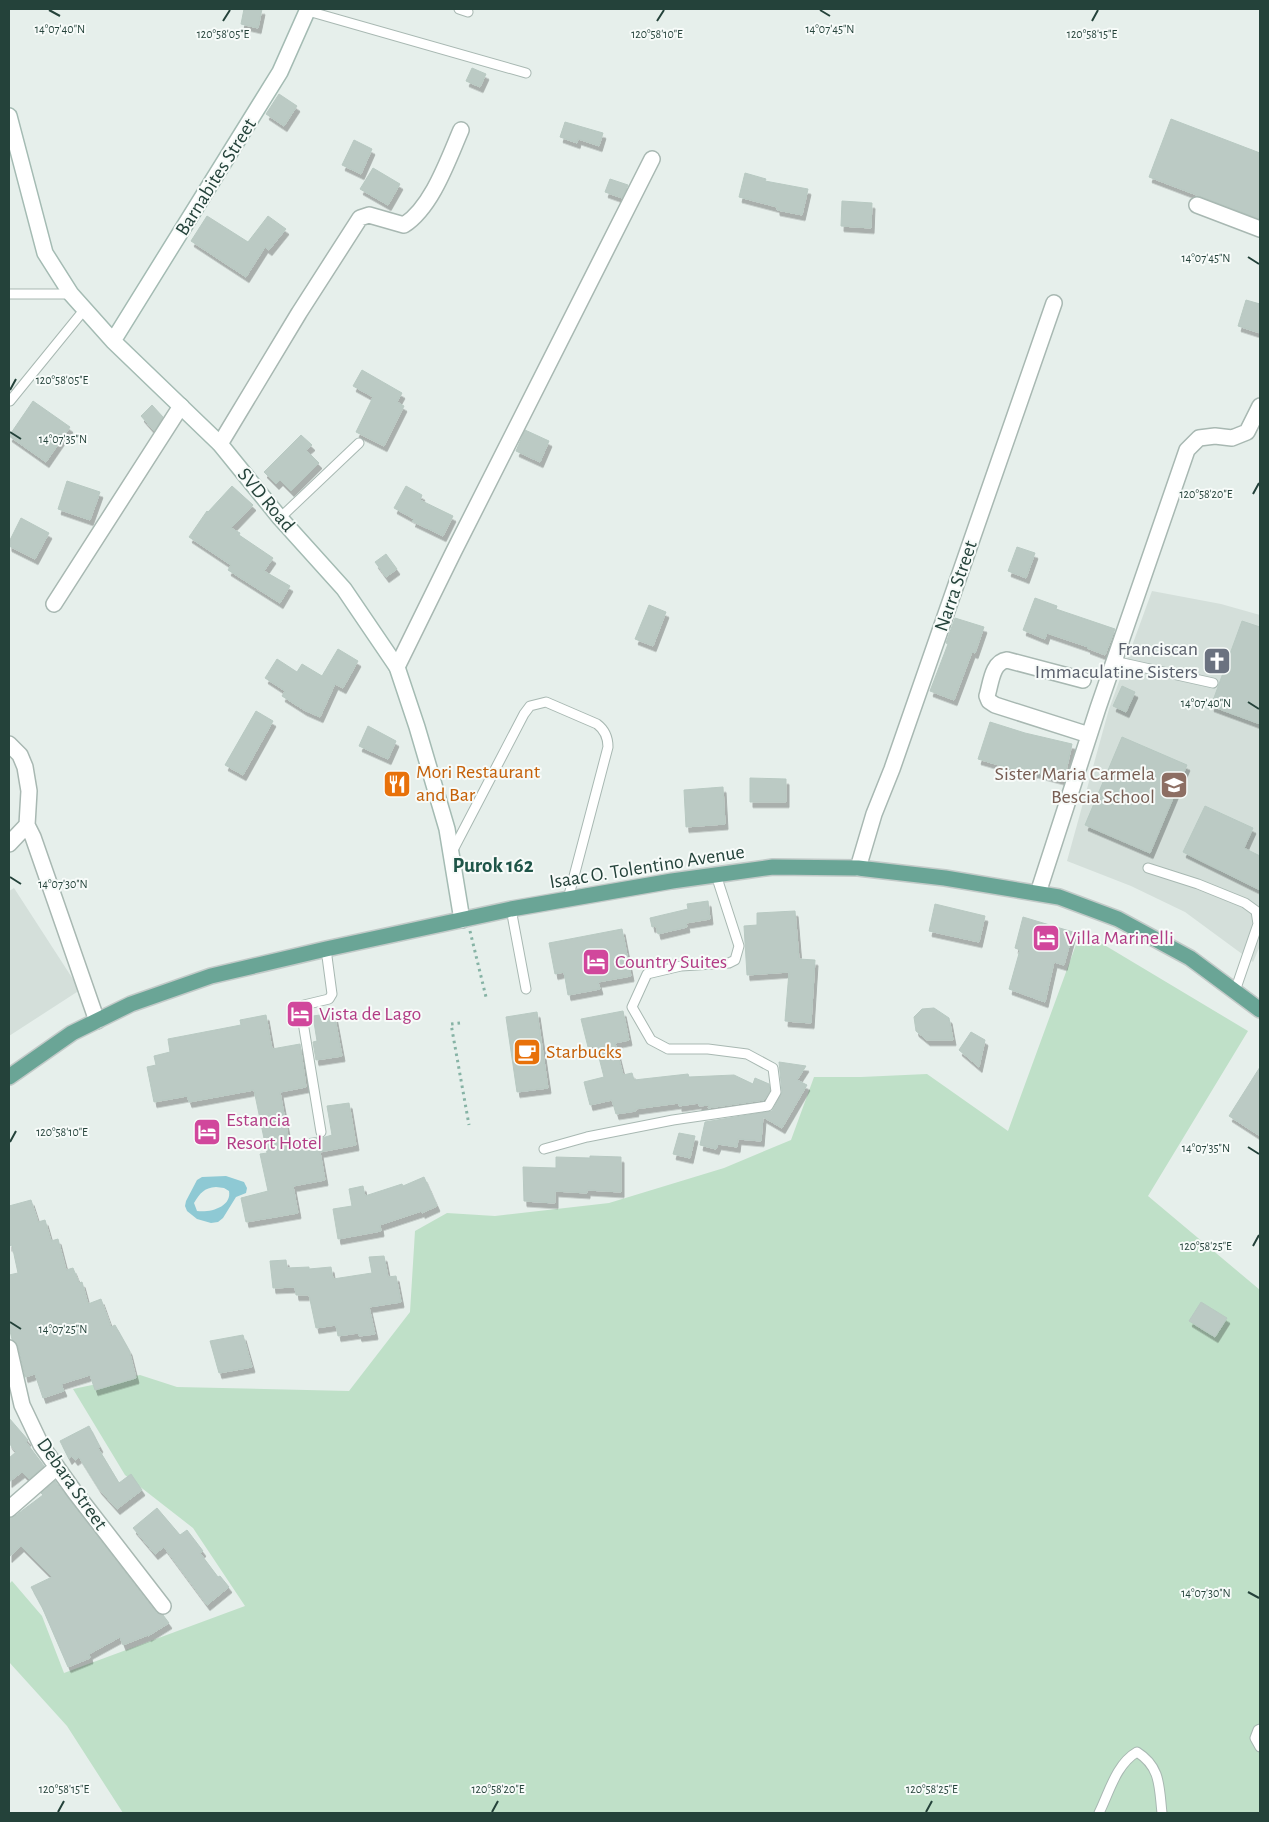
<svg xmlns="http://www.w3.org/2000/svg" width="1269" height="1822" viewBox="0 0 1269 1822" font-family="'Alegreya Sans',sans-serif">
<style>
.built{fill:#d4dfda}
.green{fill:#bfe0c8}
.water{fill:#8ec9d4;fill-rule:evenodd}
.building{fill:#bbcac4;stroke:#b8c9c2;filter:url(#shadow)}
.lines{fill:none;stroke-linecap:round;stroke-linejoin:round}
.lane-casing{stroke:#a8b8b2;stroke-width:11}
.street-casing{stroke:#a8b8b2;stroke-width:18}
.secondary-casing{stroke:#a4bbb3;stroke-width:18}
.primary-casing{stroke:#c2cac8;stroke-width:18}
.path{stroke:#86b3a5;stroke-width:3;stroke-dasharray:2.5 4;stroke-linecap:butt}
.lane{stroke:#fff;stroke-width:9}
.street{stroke:#fff;stroke-width:15}
.secondary{stroke:#fff;stroke-width:15}
.primary{stroke:#6aa596;stroke-width:15}
.ticks{fill:none;stroke:#24423a;stroke-width:2}
.labels{text-anchor:middle;dominant-baseline:central;stroke-width:4;stroke-linejoin:round;paint-order:stroke}
.street-label{font-size:20px;fill:#24423a;stroke:#f7fbf9}
.worship-label{font-size:20px;fill:#5b616d;stroke:#f7fbf9;text-anchor:end}
.food-label{font-size:20px;fill:#c56008;stroke:#f7fbf9;text-anchor:start}
.education-label{font-size:20px;fill:#785e54;stroke:#f7fbf9;text-anchor:end}
.hotel-label{font-size:20px;fill:#b23c85;stroke:#f7fbf9;text-anchor:start}
.neighbourhood-label{font-size:21px;font-weight:bold;fill:#1f5548;stroke:#f7fbf9}
.ticks-label{font-size:12px;text-anchor:middle;fill:#24423a;stroke:#f7fbf9;stroke-width:4;stroke-linejoin:round;paint-order:stroke}
</style>
<defs>
<filter id="shadow"><feDropShadow dx="3" dy="5.5" stdDeviation="0" flood-color="#0004"/></filter>
</defs>
<rect width="100%" height="100%" fill="#e6efeb"/>
<path class="built" d="M1152,591L1221,604L1260,615V946L1253,962L1185,912L1131,886L1067,861L1109,709Z
M14,888L80,990L9,1036V891Z"/>
<path class="green" d="M1081,931L1248,1031L1148,1196L1260,1290V1813H123L67,1726L9,1662V1584L12,1581L42,1616L64,1673L245,1606L193,1528L125,1475L73,1389L140,1375L177,1387L349,1391L410,1312L415,1231L447,1213L495,1216L609,1203L724,1168L791,1140L814,1077H861L927,1074L1008,1131Z"/>
<path class="water" d="M226,1176L244,1182L247,1188L246,1193L236,1197L223,1218L218,1222L211,1223L197,1219L187,1211L185,1206L186,1201L197,1180L202,1177ZM216,1187L224,1188L229,1191C232,1207 210,1213 197,1211L194,1203C200,1193 204,1188 216,1187Z"/>
<path class="building" d="M244,9H262L258,28L241,24Z
M472,68L486,74L480,87L466,81Z
M279,94L297,106L284,126L266,114Z
M1171,119L1260,153V219L1149,177Z
M565,122L603,133L599,146L578,139L577,143L560,137Z
M354,140L372,149L361,174L342,165Z
M373,168L400,184L388,205L360,189Z
M745,173L766,179L765,181L808,189L802,215L777,210V207L739,197Z
M610,179L628,185L622,198L605,192Z
M842,201L872,203L871,228L841,226Z
M207,216L248,242L268,216L286,229L269,250L265,247L246,277L191,241Z
M1246,300L1260,304V333L1238,326Z
M362,370L402,393L397,402L404,406L384,446L356,432L373,397L353,386Z
M33,401L70,427L46,462L9,436Z
M152,405L163,417L154,431L141,416Z
M525,430L549,441L540,462L516,451Z
M301,435L312,445L306,450L319,463L291,491L280,480L276,484L264,472Z
M67,481L100,492L90,520L58,509Z
M232,486L253,505L231,528L240,533L239,535L273,558L264,571L290,586L280,603L228,570L231,565L189,537L207,511L208,512Z
M406,486L422,495L420,500L453,516L443,536L412,521L414,519L394,508Z
M21,518L49,533L35,559L9,546V542Z
M1017,547L1035,553L1026,578L1008,571Z
M386,554L397,569L386,577L375,562Z
M1035,598L1057,606L1056,609L1115,629L1105,655L1087,648L1088,647L1047,633L1045,639L1023,630Z
M649,605L666,612L653,646L635,639Z
M955,618L984,627L975,653L972,652L954,700L930,691L948,644L946,643Z
M1242,621L1260,627V724L1211,706Z
M338,649L358,661L343,688L335,684L320,717L304,710L282,696L285,691L265,678L277,659L297,672L302,664L322,676Z
M1122,686L1135,692L1126,712L1113,706Z
M256,711L273,721L243,775L225,765Z
M990,722L1025,733L1072,744L1064,780L1034,772L1033,775L978,759Z
M368,726L396,741L388,759L359,746Z
M1122,737L1187,765L1150,853L1085,825Z
M750,778L786,779V802H750Z
M723,787L725,824L686,827L684,790Z
M1205,806L1253,828L1244,848L1260,856V890L1183,852Z
M708,901L710,919L686,923L687,927L658,934L656,926L652,927L650,918L688,909L687,904Z
M935,904L985,916L979,942L929,931Z
M795,911L799,959L815,960L811,1023L785,1021L789,972L747,975L744,926L757,925V913Z
M1023,917L1073,932L1064,965L1054,962L1045,1002L1009,989L1020,950L1015,948Z
M622,929L631,976L598,982L600,989L568,995L564,972L555,974L549,943Z
M934,1008L949,1018L953,1040H927L916,1031L914,1017L922,1009Z
M623,1011L629,1040L615,1043L623,1075L632,1073L634,1080L688,1074L689,1077L734,1075L753,1084L755,1078L769,1084L770,1091L764,1100L708,1108L709,1105L699,1106V1103L679,1106V1103L635,1109L636,1111L616,1114L612,1100L590,1105L584,1082L604,1077L596,1046L588,1047L581,1019Z
M537,1012L548,1088L517,1092L506,1017Z
M334,1013L342,1056L316,1060L313,1042L317,1041L313,1016Z
M266,1015L272,1049L300,1044L306,1087L280,1092L289,1142L318,1137L322,1138L332,1135L327,1106L349,1103L356,1145L320,1152L325,1180L293,1186L298,1213L246,1222L241,1198L268,1191L260,1154L267,1153L254,1090L189,1102L187,1096L154,1102L147,1067L156,1065L154,1056L170,1052L168,1039L241,1025L240,1020Z
M971,1032L985,1040L979,1067L959,1050Z
M779,1062L806,1066L797,1080L807,1085L782,1128L763,1117L761,1141L738,1139L737,1147L718,1144L716,1149L700,1145L705,1122L772,1111L782,1092Z
M1260,1067V1136L1229,1116Z
M679,1133L695,1136L690,1158L673,1154Z
M590,1156L621,1157V1192L587,1190V1193L555,1191V1203L524,1201L523,1167L556,1168V1157L590,1158Z
M424,1177L437,1206L422,1213V1211L380,1225L381,1231L338,1239L333,1209L352,1206L349,1189L363,1186L365,1196L402,1184L403,1186Z
M31,1200L38,1222L45,1220L51,1241L58,1239L66,1270L73,1268L79,1283L82,1282L88,1304L101,1299L111,1327L115,1325L129,1350L136,1378L95,1390L90,1375L61,1384L64,1391L43,1398L35,1374L25,1377L18,1346L12,1339L9,1327V1275L18,1273L12,1245L9,1246V1206Z
M384,1256L388,1277L396,1276L401,1302L369,1307L375,1334L359,1336L358,1333L338,1336L336,1325L316,1328L309,1295H296L295,1287L273,1288L270,1261L286,1260L287,1268L309,1267V1269L331,1267L333,1279L372,1273L369,1257Z
M1201,1302L1227,1318L1215,1337L1189,1321Z
M243,1335L252,1367L219,1373L210,1341Z
M9,1418L28,1440L26,1442L44,1466L29,1479L22,1472L9,1482V1458L16,1452L9,1443Z
M89,1426L100,1447L98,1448L119,1483L131,1474L142,1490L117,1509L99,1489L79,1457L75,1460L72,1456L69,1459L60,1441Z
M55,1481L156,1612L163,1615L169,1623L148,1636V1635L123,1645L120,1637L89,1654L90,1658L68,1667L42,1607L31,1587L52,1577L21,1546L9,1557V1518L15,1516L43,1495L41,1493Z
M157,1508L180,1535L187,1530L203,1551L200,1553L218,1577L220,1576L229,1587L207,1605L164,1547L155,1554L133,1528Z"/>
<g class="lines">
<g class="lane-casing">
<path id="lane" d="M459,9L468,12
M308,11L526,73
M9,294H71
M10,401L84,310
M280,518L359,443
M1114,661L1213,683
M452,852L524,714L530,706L546,702L597,724C605,730 608,737 608,747L568,899
M1148,868L1198,884L1245,903L1256,911L1258,924L1235,991
M511,909L526,989
M321,1132L301,1010L304,1005L329,999L332,994L326,949
M544,1149L587,1137L673,1120L768,1106L776,1092L773,1068L747,1054L708,1049H668L651,1040L632,1007L647,974L681,966L729,963L735,960L739,946L716,875
M1260,1729L1258,1730L1255,1738L1260,1747
M1099,1813C1109,1793 1116,1764 1137,1752C1161,1767 1159,1787 1162,1813"/>
</g>
<g class="street-casing">
<path id="street" d="M1197,205L1260,229
M220,444L299,313L360,218L369,215L404,225C432,207 448,160 461,130
M54,604L181,406
M397,667L454,551L652,159
M1083,680L1007,660C992,662 991,683 987,696L989,701L995,705L1089,735
M9,744L20,755L25,767L29,791L27,825L33,837L97,1021
M9,844L27,825
M858,868L874,814L892,769L1054,303
M1038,893L1098,708L1187,450L1199,438L1215,436L1232,438L1247,432L1260,406
M9,1348L22,1405L41,1445L74,1491L163,1606
M9,1509L57,1467"/>
</g>
<g class="secondary-casing">
<path id="secondary" d="M9,116L45,253L71,294L113,341L220,444L280,518L344,589L397,667L417,727L447,829L462,920
M113,341L280,72L308,9"/>
</g>
<g class="primary-casing">
<path id="primary" d="M9,1077L72,1033L131,1004L211,976L326,949L511,909L672,881L773,867L858,868L945,878L1059,897L1118,919L1190,958L1260,1010"/>
</g>
<path class="path" d="M470,931L486,997
M460,1023L451,1024L469,1125"/>
<use href="#lane" class="lane"/>
<use href="#street" class="street"/>
<use href="#secondary" class="secondary"/>
<use href="#primary" class="primary"/>
</g>
<path class="ticks" d="M49,10L60,16M820,10L830,16M223,21L230,10M657,21L664,10M1092,21L1098,10M1248,257L1259,264M10,390L16,379M10,432L21,439M1253,494L1259,483M1248,702L1259,709M10,877L21,884M10,1142L16,1131M1248,1147L1259,1154M1253,1246L1259,1235M10,1322L21,1329M1248,1592L1259,1598M58,1812L64,1801M492,1812L498,1801M926,1812L932,1801"/>
<defs>
<g id="church-square" transform="scale(1.4375)"><rect x="-9" y="-9" width="18" height="18" rx="4" fill="#6b7280" stroke="#f7fbf9"/><path d="M-1.2-6h2.4v3.5h3.3v2.4h-3.3V6h-2.4V-.1h-3.3v-2.4h3.3Z" fill="#fff"/></g>
<g id="restaurant-square" transform="scale(1.4375)"><rect x="-9" y="-9" width="18" height="18" rx="4" fill="#e8710a" stroke="#f7fbf9"/><path d="M-5-6h1v4h1v-4h1v4h1v-4h1v5L-1.5 .5V6h-2V.5L-5-1ZM5-6V6H3V1.5H1.5Q1.5-4 5-6Z" fill="#fff"/></g>
<g id="school-square" transform="scale(1.4375)"><rect x="-9" y="-9" width="18" height="18" rx="4" fill="#8d6e63" stroke="#f7fbf9"/><path d="M0-5L7-2L0 1L-7-2ZM-4 1L0 2.5L4 1V4Q0 6-4 4Z" fill="#fff"/></g>
<g id="hotel-square" transform="scale(1.4375)"><rect x="-9" y="-9" width="18" height="18" rx="4" fill="#d1479c" stroke="#f7fbf9"/><path d="M-6-4.5h1.5V1H6V5H4.5V3h-9V5H-6ZM-4 0a1.8 1.8 0 1 1 3.6 0ZM.5 0V-2.5h3Q6-2.5 6 0Z" fill="#fff"/></g>
<g id="cafe-square" transform="scale(1.4375)"><rect x="-9" y="-9" width="18" height="18" rx="4" fill="#e8710a" stroke="#f7fbf9"/><path d="M-5.5-4.5H6V0H3Q3 3.5 0 3.5H-2.5Q-5.5 3.5-5.5 0ZM3-3.2v2h1.7v-2ZM-6 4.5H4V6H-6Z" fill="#fff"/></g>
</defs>
<g fill-rule="evenodd">
<use href="#church-square" x="1217" y="661"/>
<use href="#restaurant-square" x="397" y="784"/>
<use href="#school-square" x="1174" y="785"/>
<use href="#hotel-square" x="1046" y="938"/>
<use href="#hotel-square" x="596" y="962"/>
<use href="#hotel-square" x="300" y="1014"/>
<use href="#cafe-square" x="527" y="1052"/>
<use href="#hotel-square" x="207" y="1132"/>
</g>
<g class="labels">
<g class="street-label">
<text transform="translate(216 177) rotate(-58)">Barnabites Street</text>
<text transform="translate(266 500) rotate(50)">SVD Road</text>
<text transform="translate(956 586) rotate(-71)">Narra Street</text>
<text transform="translate(647 867) rotate(-9)">Isaac O. Tolentino Avenue</text>
<text transform="translate(72 1484) rotate(55)">Debara Street</text>
</g>
<g class="worship-label">
<text x="1198" y="649">Franciscan<tspan x="1198" dy="23">Immaculatine Sisters</tspan></text>
</g>
<g class="food-label">
<text x="416" y="772">Mori Restaurant<tspan x="416" dy="23">and Bar</tspan></text>
<text x="546" y="1052">Starbucks</text>
</g>
<g class="education-label">
<text x="1155" y="774">Sister Maria Carmela<tspan x="1155" dy="23">Bescia School</tspan></text>
</g>
<g class="hotel-label">
<text x="1065" y="938">Villa Marinelli</text>
<text x="615" y="962">Country Suites</text>
<text x="319" y="1014">Vista de Lago</text>
<text x="226" y="1120">Estancia<tspan x="226" dy="23">Resort Hotel</tspan></text>
</g>
<g class="neighbourhood-label">
<text x="493" y="865">Purok 162</text>
</g>
</g>
<g class="ticks-label">
<text x="60" y="33">14°07'40"N</text>
<text x="830" y="33">14°07'45"N</text>
<text x="657" y="38">120°58'10"E</text>
<text x="1092" y="38">120°58'15"E</text>
<text x="223" y="38">120°58'05"E</text>
<text x="1206" y="262">14°07'45"N</text>
<text x="62" y="384">120°58'05"E</text>
<text x="63" y="443">14°07'35"N</text>
<text x="1206" y="498">120°58'20"E</text>
<text x="1206" y="707">14°07'40"N</text>
<text x="63" y="888">14°07'30"N</text>
<text x="62" y="1136">120°58'10"E</text>
<text x="1206" y="1152">14°07'35"N</text>
<text x="1206" y="1250">120°58'25"E</text>
<text x="63" y="1333">14°07'25"N</text>
<text x="1206" y="1597">14°07'30"N</text>
<text x="64" y="1793">120°58'15"E</text>
<text x="498" y="1793">120°58'20"E</text>
<text x="932" y="1793">120°58'25"E</text>
</g>
<rect width="1269" height="1822" fill="none" stroke="#24423a" stroke-width="20"/>
</svg>
